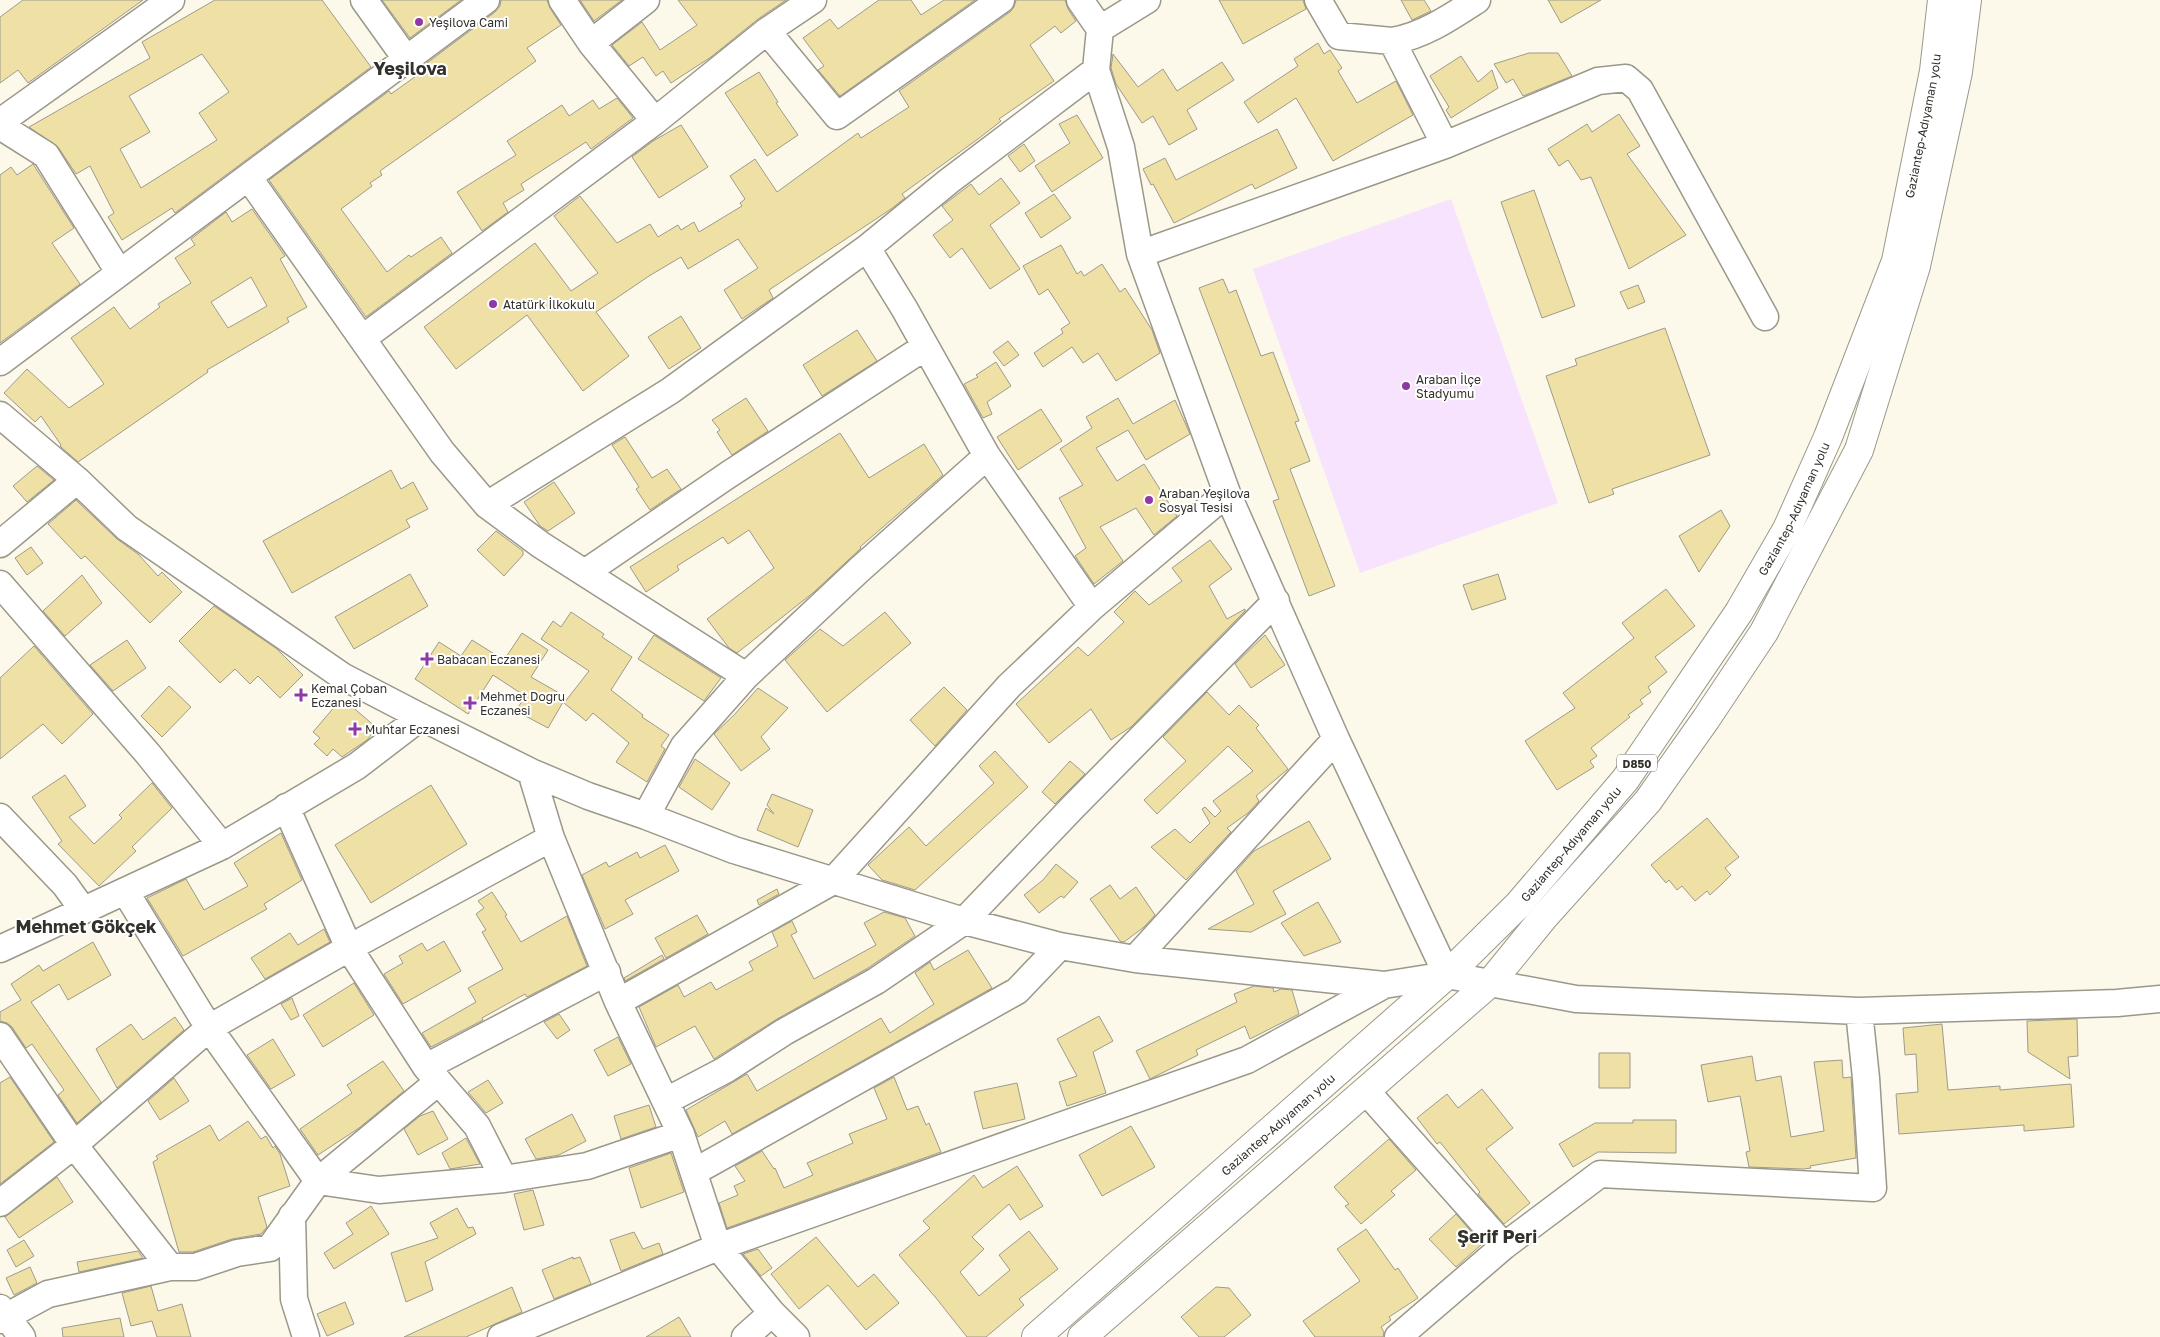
<svg xmlns="http://www.w3.org/2000/svg" width="2160" height="1337" viewBox="0 0 2160 1337" font-family="'Golos Text',sans-serif">
<style>
.green{fill:#f7e3fd}
.building{fill:#efe0a5;stroke:#9e9b8d;fill-rule:evenodd}
.lines{fill:none;stroke-linecap:round;stroke-linejoin:round}
.minor-casing{stroke:#9b988a;stroke-width:29}
.highway-casing{stroke:#9b988a;stroke-width:30}
.minor{stroke:#fff;stroke-width:26}
.highway{stroke:#fff;stroke-width:28}
.poi-dot{fill:#9039a6;stroke:#fff;stroke-width:2}
.labels{text-anchor:middle;dominant-baseline:central;stroke-width:4;stroke-linejoin:round;paint-order:stroke}
.shield{fill:#fff;stroke:#706f6b;stroke-width:1}
.shield-label{font-size:11px;font-weight:bold;fill:#33312b}
.poi-label{font-size:12px;fill:#33312b;stroke:#fff;text-anchor:start}
.street-label{font-size:12px;fill:#33312b;stroke:#fff}
.district-label{font-size:18px;font-weight:bold;fill:#33312b;stroke:#fff}
</style>
<rect width="100%" height="100%" fill="#fdf9ea"/>
<path class="green" d="M1451,199L1558,503L1360,573L1253,269Z"/>
<path class="building" d="M23,0H143L28,83L18,70L0,83V17Z
M215,0H322L371,67L175,213L172,208L122,240L108,217L114,213L90,166L76,174L58,147L29,127L150,58L142,42ZM202,54L229,92L199,113L217,140L141,188L120,149L150,132L129,96Z
M382,0H461L410,38Z
M501,0H547L550,8L561,25L527,48L536,61L380,171L382,175L370,183L372,186L341,209L387,272L409,255L411,257L441,237L452,253L366,317L269,180L389,91L391,94L430,66L427,63L495,12L500,6Z
M580,0H622L594,21Z
M678,0H786L758,19L711,57L671,83L663,71L656,76L643,57L629,66L612,45L642,22L660,50L697,25Z
M879,0H911L921,15L944,0H975L840,96L818,70L824,66L803,38L830,19L838,29Z
M1016,0H1065L1068,9L1076,21L1061,33L1055,26L1030,45L1054,81L999,119L1001,121L978,139L902,194L905,198L891,209L769,290L773,298L742,319L724,290L758,268L738,239L688,269L681,257L649,276L596,312L629,356L583,391L527,315L456,369L424,327L535,243L571,291L598,273L554,216L580,196L617,243L650,224L658,237L678,225L681,230L694,222L699,232L742,206L740,203L745,199L730,176L755,159L777,192L858,133L861,138L909,107L899,91L1010,12L1014,7Z
M1219,0H1303L1306,9L1243,44Z
M1401,0H1424L1431,11L1412,20Z
M1548,0H1601L1561,23Z
M1318,43L1324,54L1330,50L1342,68L1338,71L1357,103L1396,81L1413,115L1333,161L1296,98L1258,123L1244,102L1298,66L1294,59Z
M1529,53H1558L1572,76L1523,96L1513,79L1506,83L1494,64Z
M1113,54L1138,87L1163,69L1177,91L1222,62L1234,80L1187,110L1197,129L1169,145L1153,116L1142,123L1116,84L1111,68Z
M1461,56L1478,82L1492,70L1498,88L1451,118L1446,110L1449,107L1430,76Z
M759,72L778,102L776,103L798,135L767,156L725,93Z
M617,98L633,118L591,149L586,142L521,184L524,190L503,203L508,212L482,231L457,192L516,155L507,141L562,105L569,116L593,100L599,109Z
M1619,114L1640,146L1627,154L1686,235L1629,269L1591,177L1581,180L1568,160L1559,166L1548,149L1587,124L1592,132Z
M1077,115L1103,158L1052,192L1035,166L1070,143L1059,124Z
M681,125L708,167L659,198L632,157L653,141Z
M1277,129L1297,168L1255,189L1252,184L1174,223L1153,184L1151,185L1143,169L1165,158L1176,180Z
M1024,144L1035,161L1020,172L1008,156Z
M33,164L74,228L52,243L80,284L0,343V175L11,167L17,175Z
M1001,178L1020,203L990,225L1020,269L990,289L962,248L950,258L933,235L953,220L942,206L971,184L979,195Z
M1534,190L1575,306L1542,318L1501,202Z
M1054,194L1071,218L1041,238L1025,213Z
M252,209L285,256L280,259L307,307L287,318L289,322L207,370L208,372L78,462L60,446L61,445L41,416L35,422L4,393L27,369L69,408L104,384L71,338L114,307L130,329L160,307L158,304L191,283L175,258L195,245L191,239L226,212L232,222ZM251,277L267,306L228,328L211,302Z
M1061,245L1077,274L1081,271L1084,276L1102,264L1120,292L1125,288L1152,330L1160,353L1116,381L1098,353L1083,363L1072,347L1043,367L1034,353L1063,333L1061,329L1070,323L1048,289L1039,295L1023,266Z
M1223,279L1229,293L1236,290L1261,356L1273,352L1299,421L1295,422L1310,461L1290,469L1335,586L1309,596L1273,501L1279,499L1199,288Z
M1638,285L1645,302L1628,309L1620,292Z
M681,316L701,348L669,369L648,337Z
M1665,328L1710,455L1612,489L1614,494L1589,503L1546,376L1577,365L1575,359Z
M857,330L877,361L822,396L803,365Z
M1008,341L1019,355L1004,366L993,352Z
M996,362L1011,386L987,402L992,414L983,418L964,384L978,377L976,375Z
M746,398L768,431L732,455L717,432L720,430L712,420Z
M1118,398L1133,424L1175,400L1190,434L1146,460L1128,430L1096,448L1117,481L1144,464L1177,516L1154,535L1136,508L1100,527L1123,561L1094,584L1075,556L1086,548L1059,498L1083,485L1060,449L1092,428L1086,417Z
M1041,409L1062,441L1018,470L997,437Z
M840,433L869,478L924,444L943,475L860,547L861,548L814,592L737,653L729,648L707,619L774,568L749,530L728,544L723,537L677,566L679,570L646,592L630,567Z
M625,437L652,478L667,469L681,489L650,510L636,489L639,487L612,445Z
M37,466L54,480L27,502L13,486Z
M391,470L401,489L413,482L428,509L406,520L410,527L292,593L263,541Z
M554,482L575,513L548,531L540,526L524,502Z
M76,500L117,539L138,554L158,576L162,572L182,592L150,623L85,556L81,559L48,524Z
M1721,510L1730,526L1699,572L1679,536Z
M496,531L523,551V555L504,576L477,550Z
M1210,540L1232,569L1209,586L1227,619L1245,609V611L1131,727L1111,740L1091,709L1049,743L1016,704L1078,647L1088,656L1124,622L1114,612L1135,591L1149,605L1182,581L1172,568Z
M31,547L43,563L27,575L15,558Z
M410,574L428,606L354,649L335,617Z
M1498,574L1506,599L1472,610L1463,585Z
M82,575L102,603L65,636L43,611Z
M1666,589L1695,626L1655,657L1667,672L1648,687L1651,692L1640,700L1643,704L1628,715L1630,717L1591,748L1597,756L1590,761L1594,767L1557,790L1525,741L1575,708L1563,693L1634,638L1622,623Z
M214,606L277,649L303,675L280,698L258,676L250,684L235,669L220,683L179,641Z
M571,612L604,634L602,637L632,657L611,690L643,715L642,717L669,735L661,746L665,749L647,782L616,762L629,743L593,713L586,721L564,703L589,671L541,639L553,621L561,627Z
M885,612L911,643L827,712L785,660L820,629L843,646Z
M522,633L548,650L531,677L566,697L548,728L516,711L525,696L493,675L468,714L415,679L439,642L461,656L472,640L504,660Z
M654,635L721,678L704,701L638,659Z
M1265,635L1285,665L1251,688L1235,664Z
M127,640L146,668L113,691L90,665Z
M34,646L93,714L62,744L43,724L0,759V678Z
M169,686L191,707L162,737L141,716Z
M944,687L967,710L935,746L910,720Z
M758,688L788,708L761,737L770,749L741,771L714,734L734,715Z
M1207,692L1229,715L1239,705L1259,725L1256,728L1288,769L1256,796L1259,801L1248,813L1227,828L1231,832L1186,880L1151,847L1175,829L1190,843L1210,823L1202,809L1205,807L1215,817L1221,811L1213,801L1253,771L1228,746L1157,814L1144,800L1186,761L1163,737Z
M342,698L377,728L367,740L342,757L333,749L327,756L314,744L320,738L313,732Z
M995,751L1028,787L915,890L882,880L868,865L909,827L926,846L994,783L979,766Z
M695,759L730,783L712,810L679,787Z
M1070,761L1085,774L1055,804L1042,792Z
M65,775L86,806L69,817L94,844L122,818L119,815L152,783L172,808L132,847L136,851L99,886L58,844L62,841L32,797Z
M431,785L467,844L371,903L335,845Z
M772,794L813,810L798,847L757,830L766,808L774,814L767,805Z
M1707,818L1739,857L1725,868L1731,875L1722,884L1710,895L1707,891L1695,901L1682,886L1677,890L1669,880L1666,883L1651,865Z
M1309,821L1331,859L1273,891L1286,914L1251,932L1208,929L1254,904L1236,871L1254,851Z
M281,833L302,880L264,904L267,909L183,956L147,898L186,879L204,910L248,886L234,863Z
M665,845L679,871L625,900L633,914L605,929L582,875L606,862L609,867L637,852L640,858Z
M1056,864L1078,882L1064,898L1061,896L1039,913L1024,895L1043,880Z
M1110,885L1120,899L1136,887L1155,915L1144,927L1124,942L1120,941L1090,899Z
M777,889L779,894L759,905L757,900Z
M492,892L507,915L505,916L521,942L567,916L587,966L527,997L525,994L482,1018L483,1020L431,1047L422,1033L476,1002L468,988L503,969L482,932L486,930L476,914L484,908L478,901Z
M1318,902L1341,942L1304,956L1281,923Z
M884,912L905,918L915,936L868,968L777,1019L714,1059L695,1026L656,1047L639,1007L678,985L684,997L711,982L716,990L753,970L749,962L778,946L772,932L792,921L797,932L791,935L814,979L876,945L864,923Z
M697,915L708,934L666,958L655,938Z
M324,929L330,942L265,979L251,958L290,933L298,945Z
M444,941L461,971L403,1004L384,974L403,963L399,956L422,943L427,951Z
M93,942L111,975L68,1000L59,984L31,1002L101,1102L77,1123L58,1095L64,1090L32,1044L26,1048L12,1027L7,1023L0,1021V1012L21,1000L11,984L39,965L43,971Z
M968,950L992,988L732,1134L725,1121L698,1137L686,1110L747,1074L757,1091L881,1018L890,1033L934,1004L915,973L930,962L934,970Z
M662,955L664,959L625,981L624,978Z
M354,983L374,1015L323,1047L303,1015Z
M1254,986L1273,988L1274,992L1281,989L1292,990L1299,1014L1250,1039L1245,1026L1196,1050L1198,1055L1150,1079L1136,1051L1237,1002L1234,994Z
M292,998L299,1016L291,1020L281,1004Z
M559,1014L570,1030L557,1039L544,1022Z
M1099,1016L1113,1041L1093,1052L1106,1093L1067,1106L1059,1082L1077,1076L1057,1039Z
M175,1017L184,1030L117,1088L96,1049L131,1024L143,1040Z
M2077,1019L2078,1056L2068,1057L2070,1079L2028,1052L2027,1021Z
M1942,1024L1948,1090L2000,1086V1090L2071,1084L2074,1127L2024,1131V1125L1899,1134L1896,1094L1918,1092L1916,1054L1905,1055L1903,1028Z
M618,1037L631,1064L608,1076L594,1050Z
M273,1039L295,1075L271,1089L247,1055Z
M1599,1053H1630V1088H1599Z
M1752,1056L1756,1081L1781,1076L1791,1137L1824,1131L1814,1062L1842,1060L1843,1078L1851,1077L1856,1158L1810,1166L1811,1168L1804,1169L1749,1167L1746,1152L1750,1151L1740,1096L1708,1102L1701,1065Z
M383,1061L404,1091L359,1128L318,1155L300,1129L352,1093L347,1085Z
M10,1077L54,1142L0,1184V1083Z
M894,1077L907,1110L918,1106L926,1125L929,1123L941,1152L727,1228L719,1203L738,1195L734,1186L745,1181L735,1166L762,1151L774,1169L775,1168L784,1188L813,1175L807,1163L853,1143L849,1134L887,1119L874,1088Z
M174,1078L189,1101L160,1120L148,1101Z
M488,1080L503,1103L486,1113L468,1092Z
M1017,1083L1025,1119L983,1129L974,1092Z
M1482,1089L1513,1128L1486,1149L1530,1203L1504,1224L1478,1194L1480,1192L1440,1142L1437,1144L1417,1118L1447,1094L1458,1108Z
M649,1105L656,1127L621,1139L614,1116Z
M433,1111L448,1139L418,1155L404,1129L420,1116Z
M572,1114L586,1141L559,1155L536,1159L525,1139Z
M1633,1120H1676V1153L1598,1152L1573,1167L1559,1144L1595,1123H1633Z
M248,1121L261,1139L266,1136L273,1148L275,1146L280,1154L290,1186L258,1197L267,1227L261,1234L232,1239L193,1252H179L153,1162L158,1159L156,1156L210,1125L219,1141Z
M1131,1126L1155,1167L1102,1196L1079,1155Z
M466,1138L480,1164L450,1169L442,1153Z
M1389,1139L1416,1170L1391,1191L1395,1195L1361,1224L1345,1206L1349,1204L1334,1187Z
M671,1153L684,1192L641,1208L629,1168Z
M1017,1166L1043,1206L1020,1220L1009,1204L972,1237L984,1249L960,1272L979,1296L1010,1270L999,1255L1029,1231L1058,1269L1019,1299L1024,1305L986,1337H967L936,1298L899,1255L930,1228L923,1221L974,1175L983,1188Z
M57,1177L73,1202L19,1238L5,1217Z
M533,1190L544,1225L524,1230L514,1194Z
M371,1206L389,1234L334,1269L324,1253L353,1234L346,1223Z
M457,1208L468,1228L473,1227L476,1234L425,1262L433,1290L406,1302L391,1253L438,1238L430,1223Z
M1456,1214L1482,1244L1456,1267L1429,1239Z
M1366,1229L1395,1270L1398,1268L1418,1298L1389,1317L1391,1320L1381,1327L1384,1332L1383,1337H1315L1303,1321L1360,1281L1337,1249Z
M634,1232L643,1249L659,1243L663,1254L621,1271L610,1240Z
M816,1237L858,1287L874,1274L899,1303L866,1330L828,1285L799,1309L771,1274Z
M24,1240L34,1256L16,1267L7,1250Z
M758,1249L772,1268L761,1276L743,1254Z
M138,1251L143,1258L79,1272L77,1262Z
M573,1257V1259L580,1257L591,1284L554,1299L542,1270Z
M30,1267L37,1283L14,1295L6,1278Z
M151,1286L158,1311L182,1304L191,1337H157L152,1321L131,1326L122,1293Z
M512,1287L522,1312L466,1337H404Z
M1216,1287L1229,1288L1251,1315L1224,1337H1199L1181,1317Z
M345,1302L354,1324L327,1336L317,1314Z
M679,1317L691,1337H646Z
M120,1318L124,1337H63L62,1328Z"/>
<g class="lines">
<g class="minor-casing">
<path id="minor" d="M364,0L407,60
M562,0L591,43L655,121
M1080,0L1100,29L1096,70L1121,147L1140,254L1227,493L1336,739L1447,975
M1318,0L1339,36L1392,41L1445,145
M1100,29L1147,0
M767,31L837,116L1001,0
M1392,41C1423,36 1451,17 1477,0
M591,43L646,0
M0,122L171,0
M0,126L46,155L119,272
M249,178L442,452L487,505L541,545L746,676
M867,248L904,308L987,456L1092,607
M1140,254L1445,145L1598,81L1626,78L1640,90L1765,317
M363,338L655,121L767,31L813,0
M0,362L486,0
M0,415L77,480L127,528L342,676L421,717L531,772L588,796L646,816L734,850L964,921L1060,946L1135,959L1384,985L1447,975L1576,999L1859,1011L2117,1003L2160,999
M487,505L670,391L867,248L949,181L1096,70
M0,544L77,480
M586,572L728,475L925,347
M0,584L148,754L222,846
M531,772L551,838L618,1002L681,1134L718,1247L772,1313L796,1337
M286,807L349,948L426,1067L477,1126L504,1179
M646,816L684,746L746,676L859,570L987,456
M0,817L65,885L83,910
M125,891L209,1028L318,1181L379,1190L504,1179L587,1166L681,1134
M0,949L222,846L357,766L421,717
M1135,959L1336,739
M618,1002L833,881L1009,686L1092,607L1227,493
M0,1036L74,1145L170,1267
M426,1067L607,972
M1366,1091L1504,1246
M666,1101L725,1070L784,1032L876,981L964,921L1073,807L1276,601
M694,1172L1017,991L1060,946
M0,1203L74,1145L209,1028L349,948L551,838
M292,1216L294,1299L306,1337
M0,1308L22,1337
M0,1320L48,1294L170,1267H195L237,1253L270,1248L318,1181L438,1082
M501,1337L718,1247L1247,1060L1384,985
M745,1337L772,1313
M1398,1337L1504,1246L1600,1174L1873,1188L1866,1078L1859,1011"/>
</g>
<g class="highway-casing">
<g id="highway">
<path id="s1" d="M1036,1337L1447,975L1518,905L1625,780L1739,612L1787,529L1828,437L1896,261L1934,71L1942,0"/>
<path d="M1082,1337L1491,982L1544,917L1648,801L1706,719L1764,632L1859,450L1916,266L1958,72L1967,0"/>
</g>
</g>
<use href="#minor" class="minor"/>
<use href="#highway" class="highway"/>
</g>
<g class="poi-dot">
<circle cx="419" cy="22" r="5"/>
<circle cx="493" cy="304" r="5"/>
<circle cx="1406" cy="386" r="5"/>
<circle cx="1149" cy="500" r="5"/>
<path d="M424.5 651.5h5v5h5v5h-5v5h-5v-5h-5v-5h5z"/>
<path d="M298.5 687.5h5v5h5v5h-5v5h-5v-5h-5v-5h5z"/>
<path d="M467.5 695.5h5v5h5v5h-5v5h-5v-5h-5v-5h5z"/>
<path d="M352.5 721.5h5v5h5v5h-5v5h-5v-5h-5v-5h5z"/>
</g>
<g class="labels">
<rect class="shield" x="1617" y="754.5" width="40" height="17" rx="4"/>
<g class="shield-label">
<text x="1637" y="763">D850</text>
</g>
<g class="poi-label">
<text x="429" y="22">Yeşilova Cami</text>
<text x="503" y="304">Atatürk İlkokulu</text>
<text x="1416" y="379">Araban İlçe<tspan x="1416" dy="14">Stadyumu</tspan></text>
<text x="1159" y="493">Araban Yeşilova<tspan x="1159" dy="14">Sosyal Tesisi</tspan></text>
<text x="437" y="659">Babacan Eczanesi</text>
<text x="311" y="688">Kemal Çoban<tspan x="311" dy="14">Eczanesi</tspan></text>
<text x="480" y="696">Mehmet Doğru<tspan x="480" dy="14">Eczanesi</tspan></text>
<text x="365" y="729">Muhtar Eczanesi</text>
</g>
<g class="street-label">
<text stroke="none"><textPath href="#s1" startOffset="1538">Gaziantep-Adıyaman yolu</textPath></text>
<text stroke="none"><textPath href="#s1" startOffset="1132">Gaziantep-Adıyaman yolu</textPath></text>
<text stroke="none"><textPath href="#s1" startOffset="728">Gaziantep-Adıyaman yolu</textPath></text>
<text stroke="none"><textPath href="#s1" startOffset="322">Gaziantep-Adıyaman yolu</textPath></text>
</g>
<g class="district-label">
<text x="410" y="68">Yeşilova</text>
<text x="86" y="926">Mehmet Gökçek</text>
<text x="1497" y="1236">Şerif Peri</text>
</g>
</g>
</svg>
